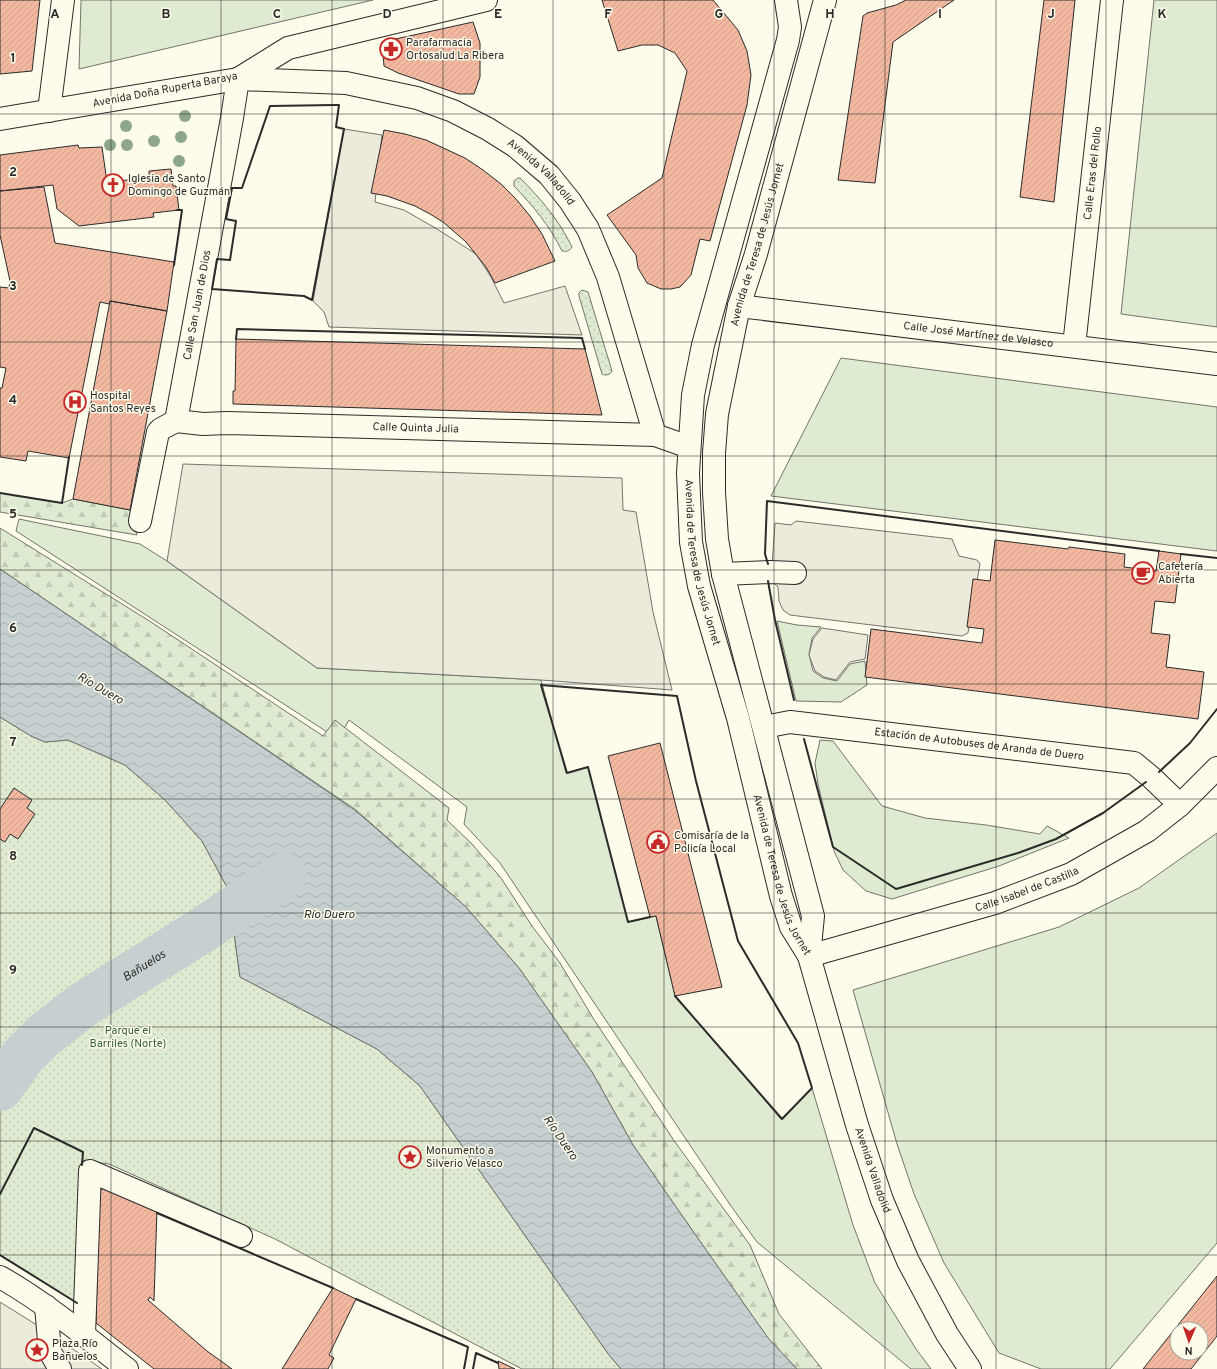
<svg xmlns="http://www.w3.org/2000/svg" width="1217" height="1369" viewBox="0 0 1217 1369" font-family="Overpass,sans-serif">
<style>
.grass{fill:#deebd1;stroke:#74746e}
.forest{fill:url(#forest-firs);stroke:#74746e}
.park{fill:url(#park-dots);stroke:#74746e}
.parking{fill:#eceadb;stroke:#74746e}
.water{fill:url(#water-waves);stroke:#74746e}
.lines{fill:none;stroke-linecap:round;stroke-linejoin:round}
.river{stroke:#c7d0d0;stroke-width:46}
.building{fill:url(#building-hatch);stroke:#2b2b2b;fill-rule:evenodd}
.minor-casing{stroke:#2b2b2b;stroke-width:24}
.minor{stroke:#fdfbea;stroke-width:22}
.wall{stroke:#2b2b2b;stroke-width:2}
.tree{fill:#8ea78a}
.grid{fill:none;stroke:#2b2b2b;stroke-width:1;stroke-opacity:0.55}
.labels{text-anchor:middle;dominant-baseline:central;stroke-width:3;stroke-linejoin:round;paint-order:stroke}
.poi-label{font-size:11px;fill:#2b2b2b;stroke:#fdfbea;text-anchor:start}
.street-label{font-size:11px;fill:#2b2b2b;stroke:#fdfbea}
.park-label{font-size:11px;fill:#34623c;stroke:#fdfbea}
.water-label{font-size:12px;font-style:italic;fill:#2b2b2b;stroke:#fdfbea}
.grid-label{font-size:13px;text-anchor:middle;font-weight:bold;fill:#2b2b2b;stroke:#fdfbea;stroke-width:3;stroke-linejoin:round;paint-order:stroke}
</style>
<defs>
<pattern id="forest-firs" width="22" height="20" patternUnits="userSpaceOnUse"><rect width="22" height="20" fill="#deebd1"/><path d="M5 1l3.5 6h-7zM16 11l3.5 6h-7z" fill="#bfcab4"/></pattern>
<pattern id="park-dots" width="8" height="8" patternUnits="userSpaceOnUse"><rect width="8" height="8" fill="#deebd1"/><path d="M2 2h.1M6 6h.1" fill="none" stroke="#bfcab4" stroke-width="1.8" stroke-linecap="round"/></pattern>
<pattern id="water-waves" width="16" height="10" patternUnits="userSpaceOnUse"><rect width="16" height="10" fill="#c7d0d0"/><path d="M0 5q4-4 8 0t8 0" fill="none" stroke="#abb3b3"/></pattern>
<pattern id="building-hatch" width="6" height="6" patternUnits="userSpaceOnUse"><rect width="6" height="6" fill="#f2b8a0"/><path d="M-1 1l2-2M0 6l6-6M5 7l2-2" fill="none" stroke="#d09e8a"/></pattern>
</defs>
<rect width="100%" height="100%" fill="#fdfbea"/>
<path class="grass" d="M81,0H373L79,69Z
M1154,0H1217V327L1121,314Z
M841,358L1217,407V551L771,496Z
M19,519L140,544L167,561L317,668L541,680L566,773L588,767L628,922L656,916L675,996L781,1119L812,1088L853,1225L875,1283L916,1349L931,1369H911L757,1242L731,1206L500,863L464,824L467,807L349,720L338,739L16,531Z
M777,621L797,625L821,627L812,638L809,654L813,671L823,678L837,681L850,664L865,661L867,685L841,702L796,701Z
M820,740L833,741L882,806L925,818L986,825L1040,834L1047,826L1069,838L999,866L892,899L866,891L843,870L834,851L818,784L815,763Z
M1217,833V1243L1110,1369H1041L999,1353L944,1263L914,1194L897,1144L853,990L1059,927L1139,888Z"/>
<path class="forest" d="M0,493L62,503L73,499L130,510L137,535L0,512Z
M0,528L151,622L323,736L335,720L449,808L447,820L472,844L501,878L532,926L560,963L593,1018L675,1142L750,1245L779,1314L822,1369H797L768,1338L690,1227L633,1145L592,1072L519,968L465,906L356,810L0,569Z"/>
<path class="park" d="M518,178H520C541,199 559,220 572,247C569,251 567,252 562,251C550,226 533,206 514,186V181Z
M582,290L588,292L612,371C610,375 606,376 602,374L579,296V293Z
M0,717L31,736L45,742L68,740L125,765L165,800L202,841L228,889L240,977L377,1049L420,1086L609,1355L621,1369H522L275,1239L109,1164L82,1160L78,1209L77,1303L0,1255Z"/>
<path class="parking" d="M344,129L382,135L375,202L404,210L437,229L476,254L491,277L504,303L565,286L582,335L329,327L324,312L313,301Z
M183,464L622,478L623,510L636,512L653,612L672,690L541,680L317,668L167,561Z
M796,521L952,539L959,556L977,560L980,564L968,633L962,636L790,615L783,610L779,601L778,587L771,580L775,523L791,525Z
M822,628L868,635L865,659L850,662L836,680L824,677L815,671L809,655L813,639Z
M0,1302L48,1332L102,1369H0Z"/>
<path class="water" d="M0,569L356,811L465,906L519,968L592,1072L633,1145L690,1227L768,1338L797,1369H621L609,1355L420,1086L377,1049L240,977L228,889L202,841L165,800L125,765L68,740L45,742L31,736L0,717Z"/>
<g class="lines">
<path class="river" id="s1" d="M0,1088L23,1056L43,1036L84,1004L201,931L284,875"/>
</g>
<path class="building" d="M0,0H40L32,71L0,74Z
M602,0H713L738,30L747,51L751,75L747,105L710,241L700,239L691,275L680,287L671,289H661L647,283L638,268L636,255L607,215L662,178L687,71L675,53L658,45H642L618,51Z
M906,0H954L893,42L875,183L838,180L863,16L867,13L896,5Z
M1044,0H1075L1054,202L1020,197Z
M473,22L480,43V77L474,94H459L398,73L384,66L382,42Z
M384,130L405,134L426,140L465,158L483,170L501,184L516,199L530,216L542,234L555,261L495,283L486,267L466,242L443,222L430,214L415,206L387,196L371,193Z
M78,145L79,148L102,147L107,182L149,178V171L171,169L173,186H176L179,210L153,213L154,217L79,226L57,209L53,185L0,191V155Z
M44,187L55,243L174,262L167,311L110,301L109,304L100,302L69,458L28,451L26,461L0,457V388H2L6,368L0,367V287L9,288L10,281L0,235V191Z
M110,301L167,311L130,510L73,499Z
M236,339L585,349L602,415L233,404V391H235Z
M995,540L1068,549L1069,547L1125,554L1124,567L1156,571L1159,551L1181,554L1175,603L1155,601L1151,633L1170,635L1166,667L1204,672L1198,719L865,677L871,629L982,643L984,629L967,627L973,579L990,581Z
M660,743L722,987L675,996L656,916L650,917L608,756Z
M14,788L32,800L27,808L35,814L18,839L10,834L5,842L0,839V809Z
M104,1188L157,1208L154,1301L150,1297L148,1300L207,1351L232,1369H154L96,1323L99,1194L101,1190Z
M1217,1276V1336L1191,1369H1143ZM1177,1329H1201V1353H1177Z
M333,1288L356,1299L329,1355L334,1358L328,1369H282Z
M498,1361L515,1369H499Z"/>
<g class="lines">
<g class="minor-casing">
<g id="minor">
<path id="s2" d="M786,0L790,27L788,40L703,345L693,395L688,473L691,542L699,586L738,718L781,896L791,927L809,956L857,1125L882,1200L908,1261L947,1334L970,1369"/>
<path id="s3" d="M238,79L346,83L417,98L453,111L488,129L515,146L549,175L570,201L588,229L608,277L655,435L689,447"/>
<path d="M49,111L63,0"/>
<path d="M0,119L238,79L288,48L486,0"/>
<path id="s4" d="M739,306L1217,364"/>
<path id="s5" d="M1074,346L1112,0"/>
<path id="s6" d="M176,421L203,424L227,423L655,435"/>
<path id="s7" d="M140,521L158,432L161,429L176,421L232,118L238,79"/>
<path d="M723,574L770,572L795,573"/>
<path id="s8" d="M764,727L790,722L1134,763L1152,778L1180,805"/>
<path id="s9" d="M809,956L813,916L723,574L717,539L714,492V453L717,414L739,306L756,254L825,0"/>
<path id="s10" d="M809,956L995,903L1071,874L1147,831L1180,805L1217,768"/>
<path d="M0,1277C46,1303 86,1337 127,1369"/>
<path d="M46,1306L50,1352L60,1369"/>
<path d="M84,1335L90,1171L241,1236"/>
</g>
</g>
<use href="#minor" class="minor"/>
<path class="wall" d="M334,105H339L336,127L344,129L312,300L304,296L212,289L217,259L230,260L236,221L226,219L232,188H242L270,106Z
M174,265L182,210H177
M236,339L237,329L582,338L585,349
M0,493L62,503L69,457
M1181,554L1217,558
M768,564L765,554L767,501L1159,551
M768,581L775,620L794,700
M804,739L833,847L896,889L1018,853L1056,839L1103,813L1146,782
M1159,772L1190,743L1217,709
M650,917L628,922L588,767L567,773L541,685L677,696L696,781L738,941L798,1043L812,1088L782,1119L675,996
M0,1194L34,1128L83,1152L82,1165
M157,1213L333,1288
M0,1255L77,1303
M356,1299L468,1347L464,1369
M473,1369L476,1353L498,1363"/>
</g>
<g class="tree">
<circle cx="185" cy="116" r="6"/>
<circle cx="126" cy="126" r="6"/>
<circle cx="181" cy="137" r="6"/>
<circle cx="154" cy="141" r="6"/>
<circle cx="110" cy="145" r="6"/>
<circle cx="127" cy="145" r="6"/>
<circle cx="179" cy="161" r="6"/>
</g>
<path class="grid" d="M111,0V1369M221,0V1369M332,0V1369M443,0V1369M553,0V1369M664,0V1369M774,0V1369M885,0V1369M996,0V1369M1106,0V1369M0,114H1217M0,228H1217M0,342H1217M0,456H1217M0,570H1217M0,684H1217M0,799H1217M0,913H1217M0,1027H1217M0,1141H1217M0,1255H1217"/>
<defs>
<g id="pharmacy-ring" transform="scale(1.15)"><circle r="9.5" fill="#fdfbea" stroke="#c62828" stroke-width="1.5"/><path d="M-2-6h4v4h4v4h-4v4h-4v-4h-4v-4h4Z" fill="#c62828"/></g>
<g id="church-ring" transform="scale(1.15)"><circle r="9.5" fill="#fdfbea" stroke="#c62828" stroke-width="1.5"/><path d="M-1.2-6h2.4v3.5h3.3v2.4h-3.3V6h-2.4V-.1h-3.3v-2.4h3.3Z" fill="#c62828"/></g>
<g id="hospital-ring" transform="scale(1.15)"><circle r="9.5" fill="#fdfbea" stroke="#c62828" stroke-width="1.5"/><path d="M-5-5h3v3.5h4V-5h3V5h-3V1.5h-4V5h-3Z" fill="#c62828"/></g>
<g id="cafe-ring" transform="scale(1.15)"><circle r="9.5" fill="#fdfbea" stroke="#c62828" stroke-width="1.5"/><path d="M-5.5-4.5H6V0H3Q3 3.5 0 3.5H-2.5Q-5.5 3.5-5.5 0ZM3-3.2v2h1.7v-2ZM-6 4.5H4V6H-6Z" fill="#c62828"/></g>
<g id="civic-ring" transform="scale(1.15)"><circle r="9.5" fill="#fdfbea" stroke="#c62828" stroke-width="1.5"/><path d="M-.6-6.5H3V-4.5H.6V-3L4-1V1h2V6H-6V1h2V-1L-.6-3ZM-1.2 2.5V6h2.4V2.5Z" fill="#c62828"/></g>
<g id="sight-ring" transform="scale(1.15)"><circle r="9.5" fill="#fdfbea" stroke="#c62828" stroke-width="1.5"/><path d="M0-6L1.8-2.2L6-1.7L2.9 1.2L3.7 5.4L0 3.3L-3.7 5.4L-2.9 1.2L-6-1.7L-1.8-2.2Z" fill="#c62828"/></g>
</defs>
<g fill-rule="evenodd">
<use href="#pharmacy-ring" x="391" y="49"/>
<use href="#church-ring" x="113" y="185"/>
<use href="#hospital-ring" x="75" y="402"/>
<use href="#cafe-ring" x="1143" y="573"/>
<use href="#civic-ring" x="658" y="842"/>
<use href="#sight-ring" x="410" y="1157"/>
<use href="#sight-ring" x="37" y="1350"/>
</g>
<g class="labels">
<g class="poi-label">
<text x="406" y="43">Parafarmacia<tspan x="406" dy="13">Ortosalud La Ribera</tspan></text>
<text x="128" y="179">Iglesia de Santo<tspan x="128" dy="13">Domingo de Guzmán</tspan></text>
<text x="90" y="396">Hospital<tspan x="90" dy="13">Santos Reyes</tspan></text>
<text x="1158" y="567">Cafetería<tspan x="1158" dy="13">Abierta</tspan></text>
<text x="674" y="836">Comisaría de la<tspan x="674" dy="13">Policía Local</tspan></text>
<text x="426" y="1151">Monumento a<tspan x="426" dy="13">Silverio Velasco</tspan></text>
<text x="52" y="1344">Plaza Río<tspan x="52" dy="13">Bañuelos</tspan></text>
</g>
<g class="street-label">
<text transform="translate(165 90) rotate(-11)">Avenida Doña Ruperta Baraya</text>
<text stroke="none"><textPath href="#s5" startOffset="174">Calle Eras del Rollo</textPath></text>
<text stroke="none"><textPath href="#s3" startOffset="327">Avenida Valladolid</textPath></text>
<text stroke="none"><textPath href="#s9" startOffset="729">Avenida de Teresa de Jesús Jornet</textPath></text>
<text stroke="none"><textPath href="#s7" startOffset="230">Calle San Juan de Dios</textPath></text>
<text stroke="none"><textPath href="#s4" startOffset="241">Calle José Martínez de Velasco</textPath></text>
<text stroke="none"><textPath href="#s6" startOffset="240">Calle Quinta Julia</textPath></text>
<text stroke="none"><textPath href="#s2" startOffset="577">Avenida de Teresa de Jesús Jornet</textPath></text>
<text stroke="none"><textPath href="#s8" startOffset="217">Estación de Autobuses de Aranda de Duero</textPath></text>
<text stroke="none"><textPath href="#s2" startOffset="901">Avenida de Teresa de Jesús Jornet</textPath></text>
<text stroke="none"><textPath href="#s10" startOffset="228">Calle Isabel de Castilla</textPath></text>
<text stroke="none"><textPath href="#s2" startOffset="1211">Avenida Valladolid</textPath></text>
</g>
<g class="park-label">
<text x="128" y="1031">Parque el<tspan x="128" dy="13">Barriles (Norte)</tspan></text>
</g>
<g class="water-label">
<text transform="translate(100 689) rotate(30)">Río Duero</text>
<text x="329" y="915">Río Duero</text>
<text stroke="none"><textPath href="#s1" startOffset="191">Bañuelos</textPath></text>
<text transform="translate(560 1138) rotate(55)">Río Duero</text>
</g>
</g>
<g class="grid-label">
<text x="55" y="18">A</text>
<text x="166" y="18">B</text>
<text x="277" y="18">C</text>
<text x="387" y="18">D</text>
<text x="498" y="18">E</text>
<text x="608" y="18">F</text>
<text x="719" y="18">G</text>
<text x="830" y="18">H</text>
<text x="940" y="18">I</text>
<text x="1051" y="18">J</text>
<text x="1162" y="18">K</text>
<text x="13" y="62">1</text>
<text x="13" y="176">2</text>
<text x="13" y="290">3</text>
<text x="13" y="404">4</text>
<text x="13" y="518">5</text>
<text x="13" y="632">6</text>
<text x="13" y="746">7</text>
<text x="13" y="860">8</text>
<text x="13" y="974">9</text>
</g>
<g transform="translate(1189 1341) rotate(182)"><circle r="19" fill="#fdfbea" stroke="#a9a89e"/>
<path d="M0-3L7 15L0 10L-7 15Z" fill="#c62828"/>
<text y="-6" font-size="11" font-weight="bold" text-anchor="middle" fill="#2b2b2b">N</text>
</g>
</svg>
